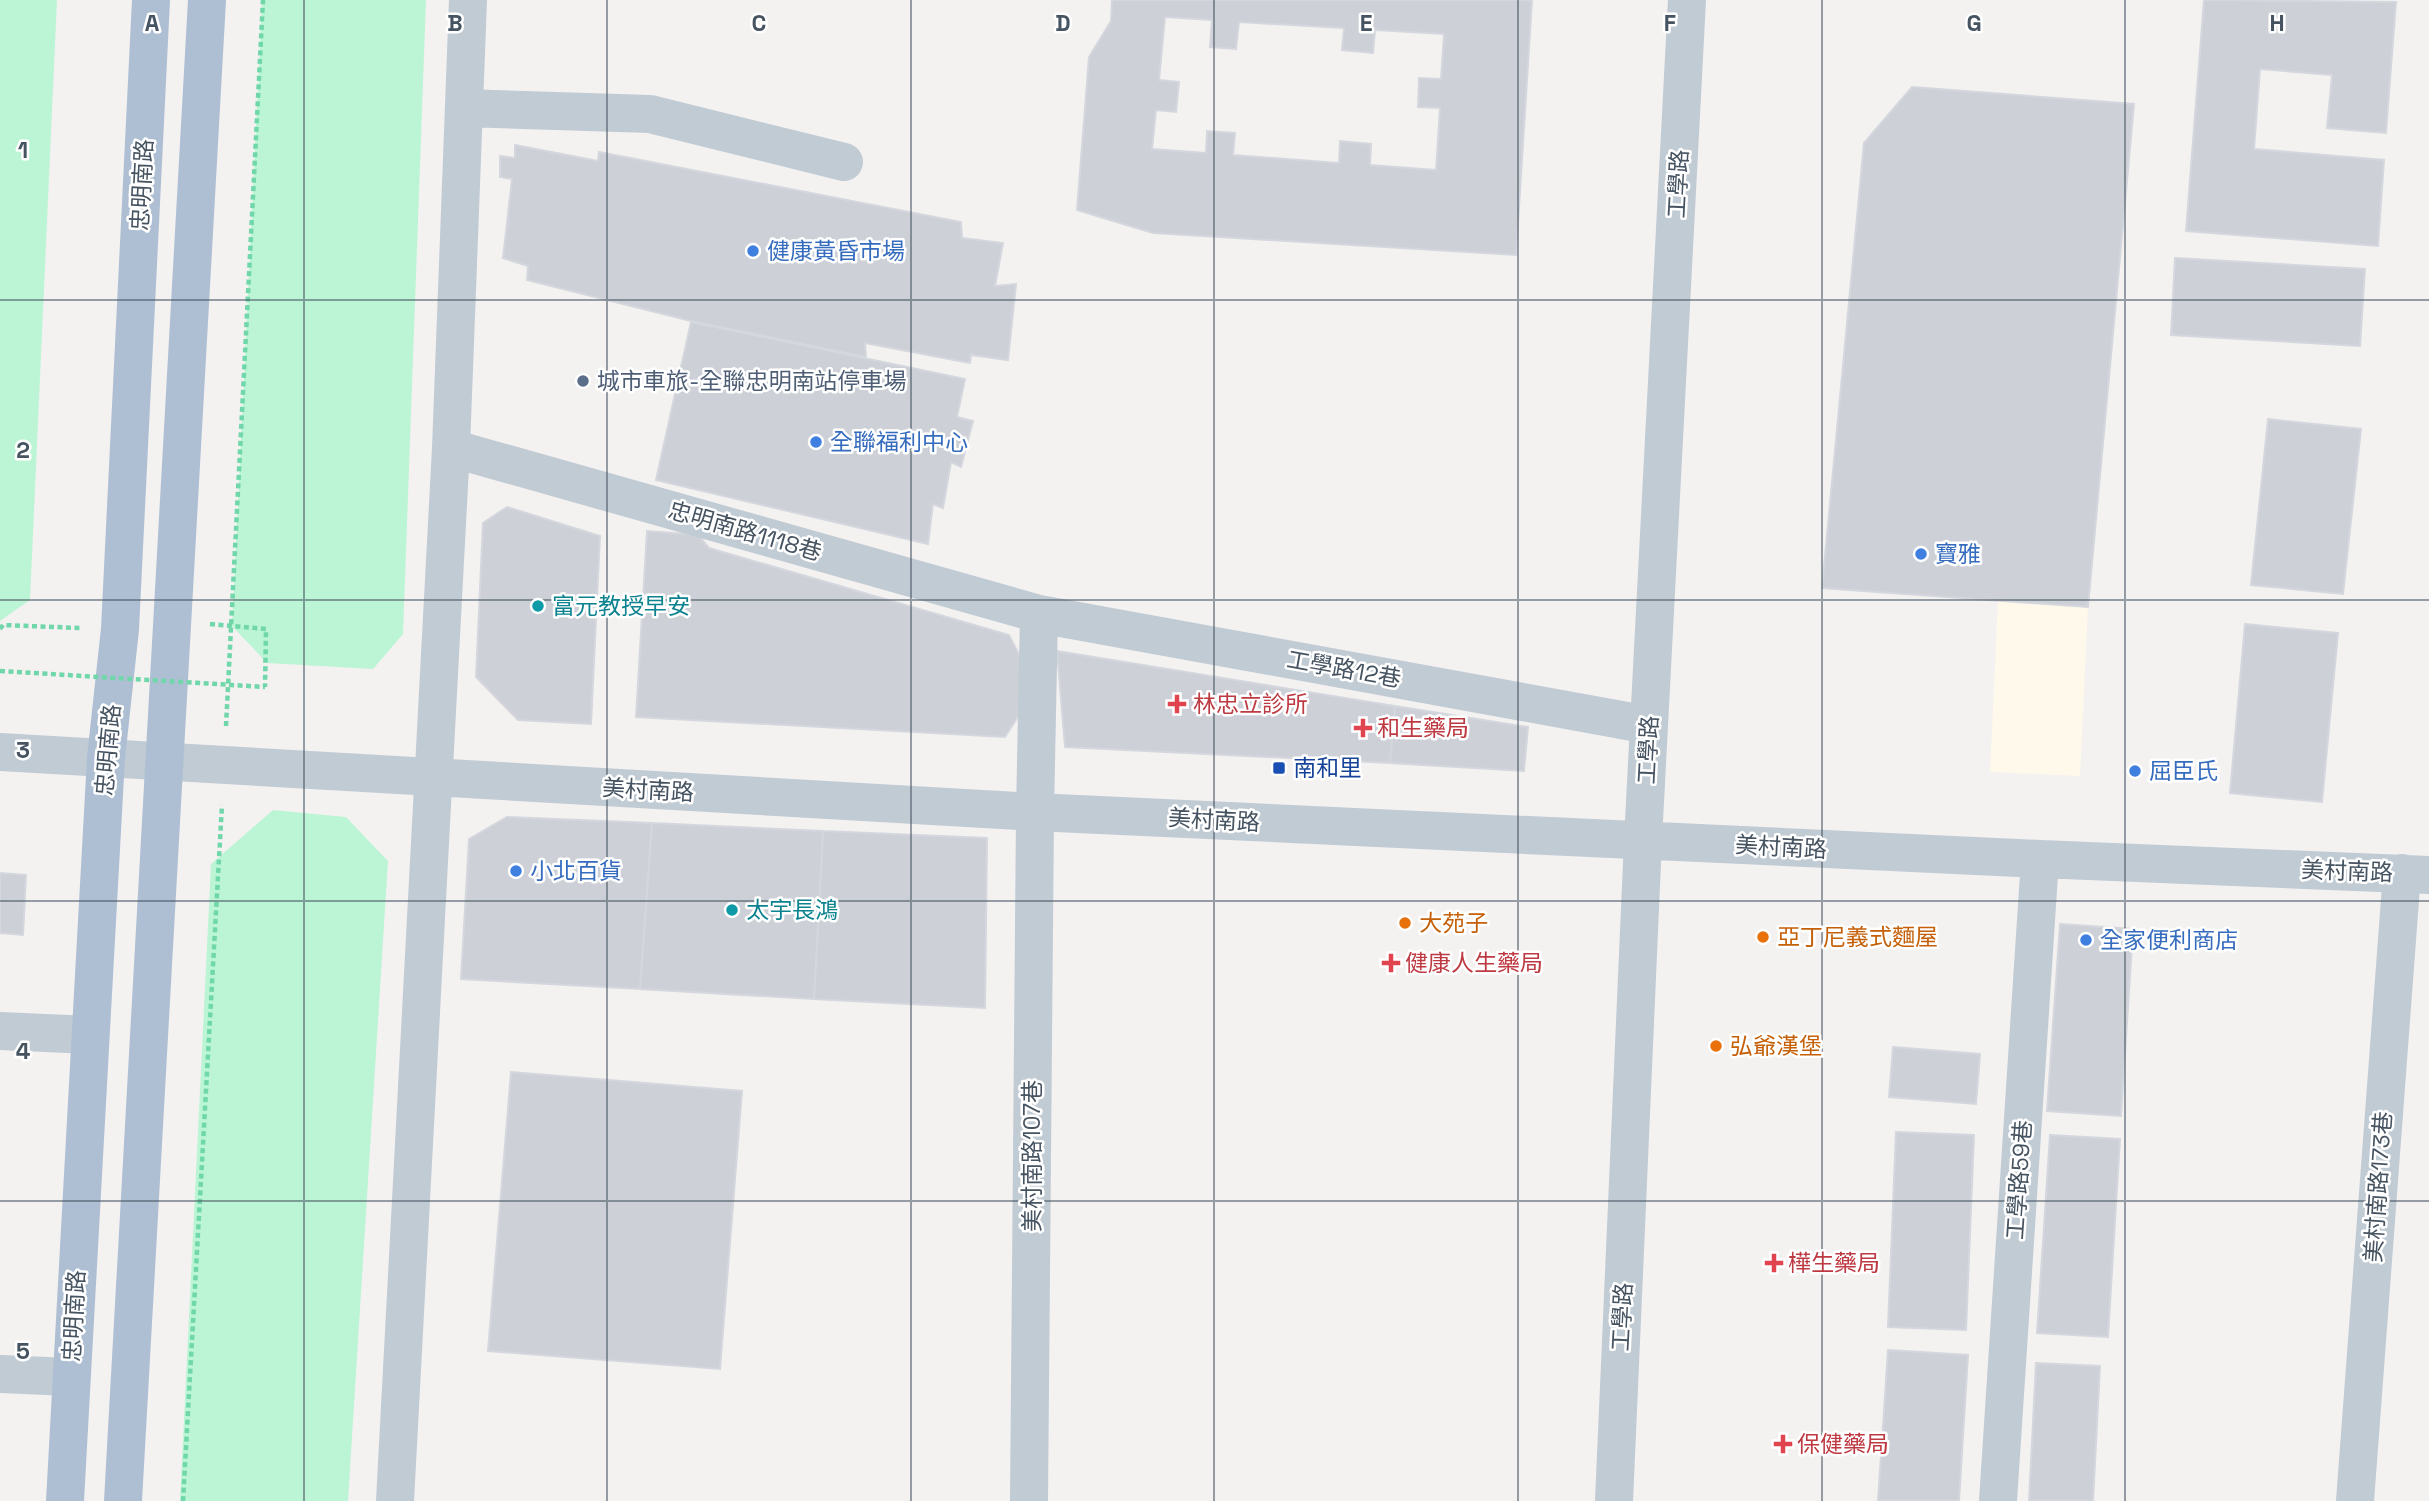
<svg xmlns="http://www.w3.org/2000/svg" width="2429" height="1501" viewBox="0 0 2429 1501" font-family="'Space Grotesk','Noto Sans TC',sans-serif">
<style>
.commercial{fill:#fef9ea}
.green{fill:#bcf5d5}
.building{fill:#cdd0d6;stroke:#d4d7dd;stroke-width:2;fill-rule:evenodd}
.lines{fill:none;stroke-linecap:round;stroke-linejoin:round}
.path{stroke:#6fd7a9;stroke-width:4.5;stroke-dasharray:5 3.5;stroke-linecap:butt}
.minor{stroke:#c0cbd4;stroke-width:38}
.major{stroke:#aebfd3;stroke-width:38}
.path-bridge{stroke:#6fd7a9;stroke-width:4.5;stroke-dasharray:5 3.5;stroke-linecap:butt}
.grid{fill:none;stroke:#465361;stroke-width:2;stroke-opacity:0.55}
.shop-dot{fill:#3f7fe0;stroke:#fff;stroke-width:2.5}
.service-dot{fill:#5c6f8a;stroke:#fff;stroke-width:2.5}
.culture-dot{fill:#0f9aa8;stroke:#fff;stroke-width:2.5}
.health-dot{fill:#e0444e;stroke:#fff;stroke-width:2.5}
.transit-dot{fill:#1a4fb4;stroke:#fff;stroke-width:2.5}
.food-dot{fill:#e8710a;stroke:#fff;stroke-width:2.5}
.labels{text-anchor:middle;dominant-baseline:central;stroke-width:5;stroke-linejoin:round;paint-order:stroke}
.street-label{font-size:23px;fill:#465361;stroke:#fff}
.shop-label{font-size:23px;fill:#366cbe;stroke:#fff;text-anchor:start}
.service-label{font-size:23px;fill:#4e5e75;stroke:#fff;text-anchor:start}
.culture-label{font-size:23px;fill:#0d838f;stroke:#fff;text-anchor:start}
.health-label{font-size:23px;fill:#be3a42;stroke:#fff;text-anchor:start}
.transit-label{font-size:23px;fill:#164399;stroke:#fff;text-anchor:start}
.food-label{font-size:23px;fill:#c56008;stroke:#fff;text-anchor:start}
.grid-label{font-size:23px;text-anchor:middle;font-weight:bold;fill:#465361;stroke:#fff;stroke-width:5;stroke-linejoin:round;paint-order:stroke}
</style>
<rect width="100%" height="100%" fill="#f4f1f1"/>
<path class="commercial" d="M1998,601L2088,607L2080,776L1990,772Z"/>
<path class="green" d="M0,0H57L30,600L0,621Z
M262,0H426L403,634L373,669L267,663L232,626Z
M273,810L346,817L388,861L348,1501H180L211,864Z"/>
<path class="building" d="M1112,0H1532L1516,255L1153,233L1077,210L1089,57L1111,21ZM1165,17L1212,20L1210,47L1236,49L1239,22L1344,28L1342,50L1373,53L1375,30L1444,34L1441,79L1419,78L1418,107L1440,108L1436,170L1370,165L1371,144L1340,141L1339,163L1233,155L1235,133L1207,131L1206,153L1152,149L1156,110L1176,112L1179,82L1159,80Z
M2204,0L2396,2L2386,133L2327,128L2332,75L2260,69L2254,149L2384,160L2378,246L2186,231Z
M1912,87L2134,104L2088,607L1822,588L1864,143Z
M515,145L598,161L599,152L961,222L962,238L1003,243L995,286L1016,284L1008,360L971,355L970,363L865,343L866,357L691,321L527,280L528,266L503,258L512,179L500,177V156L515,158Z
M2175,258L2365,269L2360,346L2171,335Z
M691,322L965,379L957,417L973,421L961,467L951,462L943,508L933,504L928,544L656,480Z
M2268,419L2361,429L2343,594L2251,585Z
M507,507L600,536L591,724L518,720L476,677L483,523Z
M647,531L698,535L709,548L1009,635L1024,664L1019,715L1005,737L636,717Z
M2245,624L2338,633L2322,802L2230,793Z
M1057,651L1395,706L1390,763L1065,747Z
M1395,706L1528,727L1524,771L1390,763Z
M507,817L652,823L640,989L461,979L469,839Z
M652,823L823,831L814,999L640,989Z
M823,831L987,838L985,1008L814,999Z
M0,873L26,875L23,935L0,933Z
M2060,924L2133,929L2121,1116L2047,1111Z
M1893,1047L1980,1054L1976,1104L1889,1097Z
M511,1072L742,1091L720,1369L488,1351Z
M1896,1132L1974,1135L1966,1330L1888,1327Z
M2050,1135L2120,1139L2108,1337L2037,1333Z
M1888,1350L1968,1355L1959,1501H1878Z
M2036,1363L2100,1366L2093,1501H2029Z"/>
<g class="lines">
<path class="path" d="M210,624L266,629L265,687
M0,629L3,625L80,628
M226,726L263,0
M183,1501L222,805"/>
<path class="minor" d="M464,108L650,114L844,162
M451,448L1039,614L1649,725
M0,752L1035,812L2040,859L2429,875
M0,1031L90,1035
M0,1374L70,1377
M395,1501L451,448L468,0
M1029,1501L1035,812L1039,614
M1614,1501L1643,840L1687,0
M1998,1501L2040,859
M2355,1501L2402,873"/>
<path class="major" d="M65,1501L106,758L120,629L151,0
M123,1501L207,0"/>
<path class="path-bridge" d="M0,671L265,687"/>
</g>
<path class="grid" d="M304,0V1501M607,0V1501M911,0V1501M1214,0V1501M1518,0V1501M1822,0V1501M2125,0V1501M0,300H2429M0,600H2429M0,901H2429M0,1201H2429"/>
<g class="shop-dot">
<circle cx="753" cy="251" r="7"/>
<circle cx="816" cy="442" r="7"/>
<circle cx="1921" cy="554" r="7"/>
<circle cx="2135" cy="771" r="7"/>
<circle cx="516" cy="871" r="7"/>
<circle cx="2086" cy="940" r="7"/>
</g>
<circle class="service-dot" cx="583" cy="381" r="7"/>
<g class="culture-dot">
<circle cx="538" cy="606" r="7"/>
<circle cx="732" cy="910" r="7"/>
</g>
<g class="health-dot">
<path d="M1173.5 693.5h7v7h7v7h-7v7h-7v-7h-7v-7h7z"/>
<path d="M1359.5 717.5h7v7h7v7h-7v7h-7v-7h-7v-7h7z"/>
<path d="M1387.5 952.5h7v7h7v7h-7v7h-7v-7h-7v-7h7z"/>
<path d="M1770.5 1252.5h7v7h7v7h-7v7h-7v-7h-7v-7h7z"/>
<path d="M1779.5 1433.5h7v7h7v7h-7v7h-7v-7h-7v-7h7z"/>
</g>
<rect class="transit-dot" x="1272" y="761" width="14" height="14" rx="3.5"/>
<g class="food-dot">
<circle cx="1405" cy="923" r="7"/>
<circle cx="1763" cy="937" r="7"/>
<circle cx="1716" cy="1046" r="7"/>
</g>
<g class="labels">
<g class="street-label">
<text transform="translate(1678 184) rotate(-87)">工學路</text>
<text transform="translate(142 185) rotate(-87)">忠明南路</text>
<text transform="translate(745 531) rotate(16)">忠明南路1118巷</text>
<text transform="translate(1344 669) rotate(10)">工學路12巷</text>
<text transform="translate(108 750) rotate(-85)">忠明南路</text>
<text transform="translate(1648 750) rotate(-87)">工學路</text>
<text transform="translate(648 790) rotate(3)">美村南路</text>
<text transform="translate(1214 820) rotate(3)">美村南路</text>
<text transform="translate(1781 847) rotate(3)">美村南路</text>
<text transform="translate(2347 871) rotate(2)">美村南路</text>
<text transform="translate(1032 1156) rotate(-90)">美村南路107巷</text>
<text transform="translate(2019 1180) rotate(-86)">工學路59巷</text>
<text transform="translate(2378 1187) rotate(-86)">美村南路173巷</text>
<text transform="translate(74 1316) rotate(-87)">忠明南路</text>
<text transform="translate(1622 1317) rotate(-87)">工學路</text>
</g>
<g class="shop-label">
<text x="767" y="251">健康黃昏市場</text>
<text x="830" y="442">全聯福利中心</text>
<text x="1935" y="554">寶雅</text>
<text x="2149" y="771">屈臣氏</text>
<text x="530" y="871">小北百貨</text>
<text x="2100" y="940">全家便利商店</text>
</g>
<g class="service-label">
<text x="597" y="381">城市車旅-全聯忠明南站停車場</text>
</g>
<g class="culture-label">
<text x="552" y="606">富元教授早安</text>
<text x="746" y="910">太宇長鴻</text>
</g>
<g class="health-label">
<text x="1193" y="704">林忠立診所</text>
<text x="1377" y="728">和生藥局</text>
<text x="1405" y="963">健康人生藥局</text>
<text x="1788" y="1263">樺生藥局</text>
<text x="1797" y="1444">保健藥局</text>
</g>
<g class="transit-label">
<text x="1293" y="768">南和里</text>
</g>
<g class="food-label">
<text x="1419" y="923">大苑子</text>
<text x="1777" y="937">亞丁尼義式麵屋</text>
<text x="1730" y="1046">弘爺漢堡</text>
</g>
</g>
<g class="grid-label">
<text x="152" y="31">A</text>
<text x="455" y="31">B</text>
<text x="759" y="31">C</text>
<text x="1063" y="31">D</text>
<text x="1366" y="31">E</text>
<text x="1670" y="31">F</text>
<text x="1974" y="31">G</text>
<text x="2277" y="31">H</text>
<text x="23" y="158">1</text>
<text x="23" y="458">2</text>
<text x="23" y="758">3</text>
<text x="23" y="1059">4</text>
<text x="23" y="1359">5</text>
</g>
</svg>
